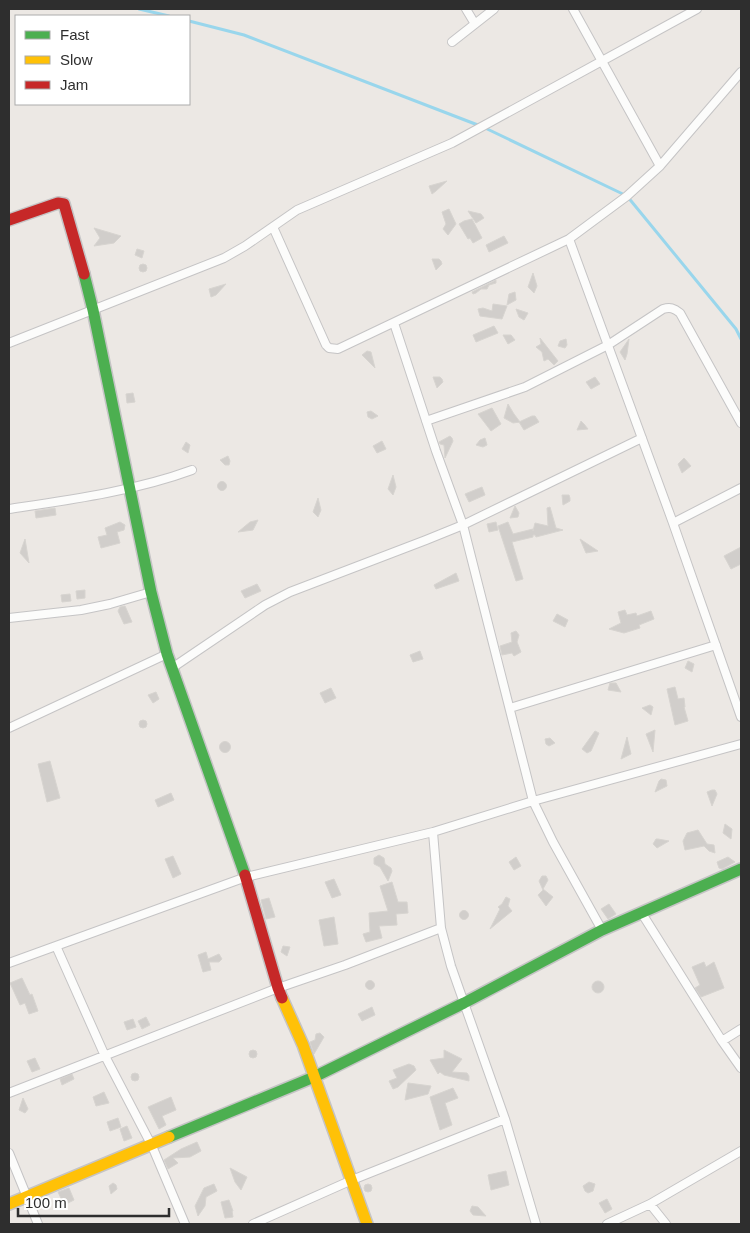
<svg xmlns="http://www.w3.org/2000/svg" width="750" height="1233" viewBox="0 0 750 1233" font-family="Arial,sans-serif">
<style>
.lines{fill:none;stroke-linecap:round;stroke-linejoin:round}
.stream{stroke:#99d6ec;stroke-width:3}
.building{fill:#d1cecb;stroke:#d7d4d0}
.street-casing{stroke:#c5c4c5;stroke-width:10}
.fast-casing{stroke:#c5c4c5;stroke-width:14}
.slow-casing{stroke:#c5c4c5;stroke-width:14}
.jam-casing{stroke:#c5c4c5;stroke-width:14}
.street{stroke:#fcfcfb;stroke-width:8}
.fast{stroke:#4caf50;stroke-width:11}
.slow{stroke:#ffc107;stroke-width:11}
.jam{stroke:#c62828;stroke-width:11}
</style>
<rect width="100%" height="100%" fill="#ece8e4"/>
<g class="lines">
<path class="stream" d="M139,9L169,16
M189,21L244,35L483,127L627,196L736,329L741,339"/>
</g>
<path class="building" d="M447,181L436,191L432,194L429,186Z
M449,209L456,224L448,235L443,229L446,224L442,212Z
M468,211L481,214L484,218L476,223Z
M472,219L482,238L473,243L470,238L468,239L459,224L464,221Z
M94,228L121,236L114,243L94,246L100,238Z
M504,236L508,243L489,252L486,245Z
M137,249L144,251L142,258L135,255Z
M432,259H439L441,261L442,264L436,270Z
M139 268a4 4 0 1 1 8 0a4 4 0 1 1-8 0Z
M533,273L537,286L534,293L528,287Z
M496,280V283L489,285L487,289H481L476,293L473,294L472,292Z
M226,284L216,295L211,297L209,289Z
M515,292L516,300L507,305L509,294Z
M493,304L507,306L502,319L480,316L478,309L483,308L492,311Z
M516,309L528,313L524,320L519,317Z
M494,326L498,333L476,342L473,335Z
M503,335H511L515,340L508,344Z
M540,338L558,361L554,365L548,359L544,361L542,352L536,347L541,344Z
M566,339L567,345L565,348L558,346L560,341Z
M629,339L627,354L625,360L620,352Z
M367,351L371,352L375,368L362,355Z
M433,377H440L442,379L443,382L437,388Z
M595,377L600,384L591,389L586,382Z
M133,393L135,402L127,403L126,394Z
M508,404L514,414L520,422L513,423L504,418Z
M492,408L501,424L491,431L478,414Z
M371,411L378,416L372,419L368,417L367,412Z
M532,416H535L539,422L524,430L519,422Z
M581,421L584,424L588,429L577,430Z
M450,436L452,438L453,441L445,458L444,445L440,444L439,442Z
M485,438L487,445L483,447L476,445L480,440Z
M382,441L386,449L377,453L373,446Z
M186,442L190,445L188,453L182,449Z
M228,456L230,461L229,465H225L220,460Z
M684,458L691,466L682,473L678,464Z
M393,475L396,487L393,495L388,489Z
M217.5 486a4.5 4.5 0 1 1 9 0a4.5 4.5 0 1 1-9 0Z
M482,487L485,495L469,502L465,494Z
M562,495H569L570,498V501L563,505Z
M318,498L321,510L318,517L313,512Z
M515,506L519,513L518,517L510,518Z
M550,507L556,528L563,530L536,537L535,535H533V537L512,542L523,579L516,581L498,526L508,522L513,534L533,529V531L535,523L548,526L547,508Z
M55,508L56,515L36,518L35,511Z
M258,520L253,530L238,532L250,522Z
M120,522L125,525L124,530L117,532L120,543L101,548L98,537L107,535L105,528Z
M496,522L498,530L489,532L487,524Z
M25,539L29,563L20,553Z
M580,539L598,551L586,553Z
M741,547V564L731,569L724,556Z
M456,573L459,581L436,589L434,585Z
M257,584L261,591L245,598L241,591Z
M85,590V598L77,599L76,591Z
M70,594L71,601L62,602L61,595Z
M125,606L132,622L124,624L118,611L120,607Z
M625,610L627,615L636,613L637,616L651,611L654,619L639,625L640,628L624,633L609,629L621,623L618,612Z
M557,614L568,620L565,627L553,621Z
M516,631L519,635L517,642L521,652L514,656L512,653L502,655L500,646L512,642L511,633Z
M420,651L423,659L413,662L410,655Z
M688,661L694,664L692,672L685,668Z
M610,683H616L621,692L608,690Z
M675,687L678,699L684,698L685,707H684L688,721L675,725L667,689Z
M331,688L336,698L325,703L320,693Z
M156,692L159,699L153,703L148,695Z
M650,705L653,707L651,715L642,708Z
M139 724a4 4 0 1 1 8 0a4 4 0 1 1-8 0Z
M655,730L653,752L646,734Z
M595,731L599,733L591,751L587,753L582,749Z
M627,737L631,754L621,759Z
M550,738L555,743L549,746L546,744L545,739Z
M219.5 747a5.5 5.5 0 1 1 11 0a5.5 5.5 0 1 1-11 0Z
M50,761L60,798L47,802L38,764Z
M661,779L666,780L667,786L655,792L659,781Z
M712,790H715L717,794L712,806L707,792Z
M171,793L174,800L158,807L155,800Z
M725,824L732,829L731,839L723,833Z
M698,830L707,844L714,845L715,853L709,851L704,846L685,850L683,841L687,833Z
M656,839H658L669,841L657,848L653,844Z
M379,855L384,858L385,864L391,868L392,871L388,881L380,867L374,864V858Z
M173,856L181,874L173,878L165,859Z
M516,857L521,866L514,870L509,862Z
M728,857L735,862L722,869L719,868L717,862Z
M542,876H546L548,880L543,889L553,897L546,906L538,895L543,890L539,881Z
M334,879L341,895L332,898L325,882Z
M392,882L398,902H407L408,913L396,914L397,925L379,926L382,938L366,942L363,934L370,932L369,913L388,911L380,886Z
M506,897L510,899L508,906L512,911L490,929L500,909L498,907L502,904Z
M269,898L275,917L266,919L261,900Z
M609,904L616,914L608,919L601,909Z
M459.5 915a4.5 4.5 0 1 1 9 0a4.5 4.5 0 1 1-9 0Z
M334,917L338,944L324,946L319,920Z
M283,946L290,947L287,956L281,952Z
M206,952L208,959L219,954L222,959L219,962H209L211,970L203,972L198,955Z
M704,962L706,967L714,962L724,988L701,997L695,988L700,985L692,967Z
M22,978L30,995L32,994L38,1011L29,1014L25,1003L20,1005L10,983Z
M365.5 985a4.5 4.5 0 1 1 9 0a4.5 4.5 0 1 1-9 0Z
M592 987a6 6 0 1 1 12 0a6 6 0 1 1-12 0Z
M372,1007L375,1015L362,1021L358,1014Z
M146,1017L150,1025L142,1029L138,1021Z
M133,1019L136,1027L127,1030L124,1022Z
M320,1033L324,1037L314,1054L310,1042L315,1040L316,1034Z
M249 1054a4 4 0 1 1 8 0a4 4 0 1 1-8 0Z
M444,1050L462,1059L452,1072L467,1073L469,1076V1081L444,1075L440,1072L438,1074L430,1060L444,1058Z
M35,1058L40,1069L32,1072L27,1061Z
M409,1064L414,1066L416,1070L398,1087L393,1089L389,1081L397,1078L393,1070Z
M131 1077a4 4 0 1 1 8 0a4 4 0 1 1-8 0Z
M72,1074L74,1079L62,1085L60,1079Z
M408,1083L431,1086L428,1094L405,1100Z
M453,1088L458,1098L445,1103L452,1125L440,1130L430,1097Z
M104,1092L109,1103L96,1106L93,1097Z
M171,1097L176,1110L162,1116L166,1125L159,1129L148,1107Z
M23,1098L28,1109L25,1113L19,1110Z
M118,1118L121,1127L110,1131L107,1122Z
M127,1126L132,1138L124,1141L120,1129Z
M197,1142L201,1151L190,1157L173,1158L178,1163L168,1169L164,1160L181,1149Z
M230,1168L247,1177L241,1190L235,1182Z
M506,1171L509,1185L491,1190L488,1175Z
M589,1182L595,1184L593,1191L588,1193L585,1191L583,1186Z
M113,1183L116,1185L117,1189L111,1194L109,1186Z
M364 1188a4 4 0 1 1 8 0a4 4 0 1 1-8 0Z
M214,1184L217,1191L206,1197L205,1206L198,1216L195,1206L204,1188Z
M69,1188L74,1200L64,1205L58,1192Z
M607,1199L612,1209L605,1213L599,1203Z
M229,1200L233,1211H232L233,1217L225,1218L221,1202Z
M472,1206L478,1207L486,1216L473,1215L470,1211Z"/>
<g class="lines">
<g class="street-casing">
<path id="street" d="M466,9L475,24
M573,9L660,166
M452,42L494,9
M273,227L326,345L329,348L338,349L569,239L627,196L660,166L741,72
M569,239L673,523L741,717
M394,323L436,451L463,525L533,801L553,842L602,930
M9,343L224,258L245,246L297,210L452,143L697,9
M426,421L525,387L608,345L663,309C670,307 674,308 680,313L741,423
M9,509C69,500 135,491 192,470
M673,523L741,488
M9,618L81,610L110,604L151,592
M172,668L265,605L290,592L426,540L463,525L642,438
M510,708L716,645
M9,728L167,654
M433,832L441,928L451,966L505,1119L536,1224
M641,912L722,1041L741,1068
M56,946L105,1056L152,1146L185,1224
M9,963L246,877L433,832L533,801L741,744
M722,1041L741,1029
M9,1093L278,988L345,965L441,928
M9,1153L38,1224
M650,1204L666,1224
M253,1224L352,1180L505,1119
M607,1224L650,1204L741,1151"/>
</g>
<g class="fast-casing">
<path id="fast" d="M84,274L93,310L151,592L167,654L245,875
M169,1137L314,1077L464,1003L602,930L741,869"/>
</g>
<g class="slow-casing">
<path id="slow" d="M282,998L303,1045L367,1224
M9,1204L169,1137"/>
</g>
<g class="jam-casing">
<path id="jam" d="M9,220L58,203L64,204L84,274
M245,875L278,988L282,998"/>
</g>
<use href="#street" class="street"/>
<use href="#fast" class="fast"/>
<use href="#slow" class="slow"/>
<use href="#jam" class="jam"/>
</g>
<rect width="750" height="1233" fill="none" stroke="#2e2e2e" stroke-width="20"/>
<rect x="15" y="15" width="175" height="90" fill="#ffffff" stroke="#ababab"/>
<rect x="25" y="31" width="25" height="8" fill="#4caf50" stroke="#ababab"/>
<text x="60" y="40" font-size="15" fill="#2e2e2e">Fast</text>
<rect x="25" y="56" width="25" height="8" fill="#ffc107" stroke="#ababab"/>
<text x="60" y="65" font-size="15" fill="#2e2e2e">Slow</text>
<rect x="25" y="81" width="25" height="8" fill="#c62828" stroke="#ababab"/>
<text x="60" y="90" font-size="15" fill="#2e2e2e">Jam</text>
<path d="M18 1208v8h151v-8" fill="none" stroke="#2e2e2e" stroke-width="2.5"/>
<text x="25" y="1208" font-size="15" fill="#2e2e2e" stroke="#ffffff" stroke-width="4" paint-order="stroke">100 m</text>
</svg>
